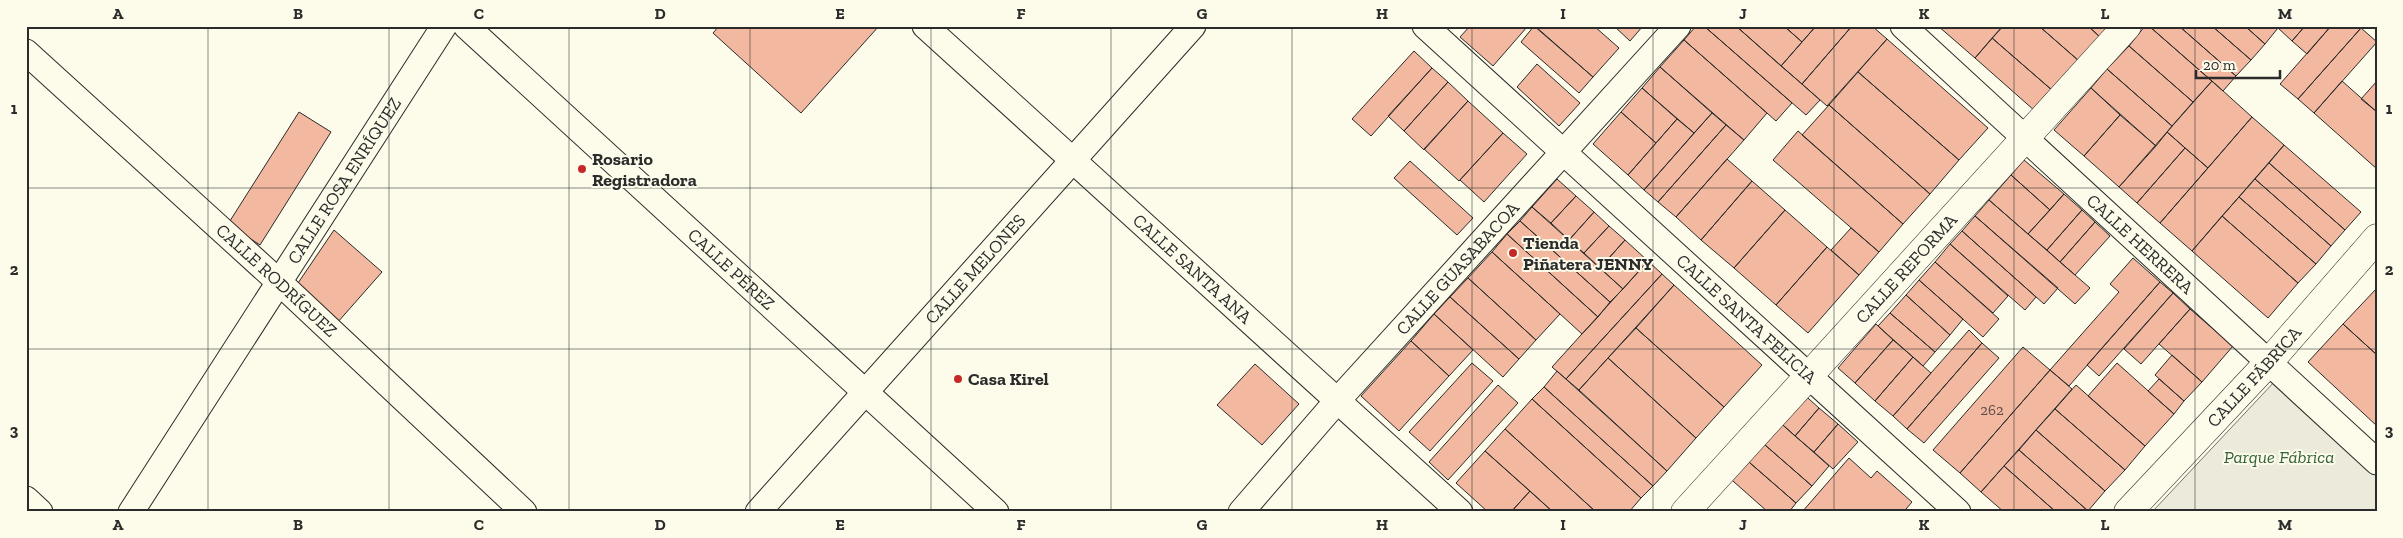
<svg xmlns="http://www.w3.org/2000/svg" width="2403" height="538" viewBox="0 0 2403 538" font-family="'Zilla Slab',serif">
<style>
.green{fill:#ecebdb;stroke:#74746e}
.building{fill:#f2b8a0;stroke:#2b2b2b}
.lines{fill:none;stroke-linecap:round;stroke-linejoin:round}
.street-casing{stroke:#2b2b2b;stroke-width:27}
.secondary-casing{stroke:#2b2b2b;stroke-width:29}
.street{stroke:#fdfbea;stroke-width:25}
.secondary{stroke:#fdfbea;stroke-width:28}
.grid{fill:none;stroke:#2b2b2b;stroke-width:1;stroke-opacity:0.55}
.poi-dot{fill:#c62828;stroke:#fdfbea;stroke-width:2}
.labels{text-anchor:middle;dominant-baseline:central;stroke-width:4;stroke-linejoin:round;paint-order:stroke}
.number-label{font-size:15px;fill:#5d4e48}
.poi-label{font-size:18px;font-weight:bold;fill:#2b2b2b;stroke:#fdfbea;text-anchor:start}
.street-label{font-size:18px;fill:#2b2b2b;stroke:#fdfbea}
.park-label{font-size:18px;font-style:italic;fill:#34623c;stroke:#fdfbea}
.neatline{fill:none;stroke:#2b2b2b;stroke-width:2}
.grid-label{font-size:16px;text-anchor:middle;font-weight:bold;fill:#2b2b2b}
</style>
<rect width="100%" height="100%" fill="#fdfbea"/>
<path class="green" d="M2276,380L2377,475V512H2152Z"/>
<path class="building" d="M719,26H879L801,113L713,33Z
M1470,26H1527V27L1493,66L1460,37Z
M1534,26L1593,77L1579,93L1521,42Z
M1535,26H1594L1619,48L1593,77Z
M1614,26H1643L1630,41Z
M1696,26H1704L1792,103L1776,121L1684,40Z
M1704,26H1736L1820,100L1806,115Z
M1736,26H1784L1802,42L1781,66Z
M1784,26H1816L1802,42Z
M1816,26H1852L1802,84L1781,66Z
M1852,26H1872L1887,39L1827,106L1802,84Z
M1938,26H2003L1975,58Z
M2003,26H2039L2079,61L2053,91L1992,38Z
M2039,26H2088L2100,37L2079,61Z
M2088,26H2110L2100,37Z
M2145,26H2149L2212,81L2193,102L2129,46Z
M2149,26H2179L2236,76L2223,91Z
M2179,26H2212L2251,60L2236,76Z
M2212,26H2245L2265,44L2251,60Z
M2245,26H2276L2278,28L2265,44Z
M2280,26H2305L2292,41L2278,28Z
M2305,26H2331L2307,54L2292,41Z
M2331,26L2361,28L2298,99L2280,84Z
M2361,28L2377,42L2314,113L2298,99Z
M1992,38L2053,91L2035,111L1975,58Z
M1887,39L1988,128L1959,160L1858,72Z
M1684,40L1767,113L1744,140L1660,67Z
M2129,46L2193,102L2172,126L2107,69Z
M1414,51L1432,68L1371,136L1352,119Z
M1537,64L1580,103L1559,126L1517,87Z
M1660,67L1712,113L1694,133L1642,88Z
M1432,68L1448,82L1404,131L1388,116Z
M2107,69L2172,126L2156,146L2091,88Z
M1858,72L1959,160L1930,194L1829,105Z
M2212,81L2252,117L2208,168L2167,132Z
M2342,81L2377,112V169L2314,113Z
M2377,81V112L2361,99Z
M1448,82L1468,101L1424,150L1404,131Z
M1642,88L1677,119L1656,143L1621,112Z
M2091,88L2120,115L2084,156L2054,130Z
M1468,101L1503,133L1459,181L1424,149Z
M1829,105L1930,194L1903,224L1802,135Z
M299,112L331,132L260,245L228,224Z
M1621,112L1656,143L1628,175L1593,144Z
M1712,113L1726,125L1658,202L1644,190Z
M2120,115L2156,146L2119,187L2084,156Z
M2252,117L2284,145L2192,251L2160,223Z
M1677,119L1694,133L1644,190L1628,175Z
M1726,125L1744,140L1676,217L1658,202Z
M1798,131L1903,224L1879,252L1773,160Z
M2167,132L2185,148L2137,203L2119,187Z
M1503,133L1527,154L1484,202L1460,180Z
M2284,145L2361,212L2345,230L2269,163Z
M2185,148L2208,168L2160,223L2137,203Z
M1727,159L1752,181L1701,240L1676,217Z
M2024,160L2064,194L2050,210L2011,175Z
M1410,161L1473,218L1457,235L1394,178Z
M2269,163L2345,230L2331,246L2255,179Z
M2011,175L2050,210L2028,234L1989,200Z
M1557,179L1576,196L1551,223L1532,207Z
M2255,179L2331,246L2316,264L2239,197Z
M1752,181L1785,210L1734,268L1701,240Z
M2064,194L2082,210L2047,250L2028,234Z
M1576,196L1594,212L1569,240L1551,223Z
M2239,197L2316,264L2298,283L2222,216Z
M1989,200L2090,288L2075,304L1975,216Z
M1532,207L1623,289L1610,302L1520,221Z
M1785,210L1827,247L1776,305L1734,268Z
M2082,210L2095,222L2060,262L2047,250Z
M1594,212L1609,226L1584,253L1569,240Z
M1975,216L2058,288L2044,304L1962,231Z
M2222,216L2298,283L2268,318L2192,251Z
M1520,221L1610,302L1598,317L1507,234Z
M2095,222L2110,236L2075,275L2060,262Z
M1609,226L1625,240L1600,268L1584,253Z
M1851,228L1879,252L1859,275L1831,250Z
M334,230L382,272L337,323L296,286Z
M1962,231L2036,297L2025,310L1950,244Z
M1507,234L1598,317L1582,334L1492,252Z
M1625,240L1648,261L1623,289L1600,268Z
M1950,244L2008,296L1993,313L1935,262Z
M1827,247L1859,275L1808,333L1776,305Z
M1492,252L1560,314L1536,340L1468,278Z
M2133,258L2160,282L2069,386L2050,370L2119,292L2110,284Z
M1648,261L1662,274L1566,379L1552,367Z
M1935,262L1999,319L1983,337L1919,280Z
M1662,274L1674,285L1579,390L1566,379Z
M1468,278L1536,340L1519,359L1450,297Z
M1919,280L1963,319L1950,335L1906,295Z
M2160,282L2173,293L2099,376L2087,365Z
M1674,285L1762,365L1724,407L1636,328Z
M2377,288V355L2343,324Z
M2173,293L2190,309L2141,364L2124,349Z
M1906,295L1950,335L1935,352L1890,313Z
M1450,297L1519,359L1503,377L1434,314Z
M2190,309L2233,346L2202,382L2159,344Z
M1890,313L1935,352L1923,366L1878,326Z
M1434,314L1473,350L1449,376L1411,341Z
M1876,324L1893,340L1855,383L1838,368Z
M2343,324L2377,355V426L2308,362Z
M1636,328L1724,407L1696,438L1608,358Z
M1969,330L1982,343L1907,429L1893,416Z
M1893,340L1913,357L1875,401L1855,383Z
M1411,341L1449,376L1399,431L1361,396Z
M1982,343L1999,358L1924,443L1907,429Z
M2023,347L2050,370L1960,473L1933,450Z
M2172,355L2202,382L2184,401L2155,375Z
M1913,357L1931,373L1893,416L1875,401Z
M1608,358L1696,438L1667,471L1579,390Z
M1472,363L1493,381L1430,451L1409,432Z
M2117,363L2174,414L2145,446L2088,396Z
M1255,364L1299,404L1262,445L1217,405Z
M2050,370L2072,389L1981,492L1960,473Z
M1557,371L1667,471L1653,486L1544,387Z
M2159,379L2184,401L2174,414L2148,391Z
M1498,385L1518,403L1448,480L1429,462Z
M2076,385L2145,446L2125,470L2055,409Z
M1544,387L1653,486L1641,498L1532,399Z
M1799,390L1819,408L1795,436L1775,418Z
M1532,399L1641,498L1629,512H1596L1505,429Z
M1819,408L1838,424L1814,452L1795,436Z
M2055,409L2125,470L2105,491L2036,430Z
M1775,418L1829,466L1812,486L1757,438Z
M1838,424L1858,442L1833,469L1814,452Z
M1505,429L1596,512H1553L1485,451Z
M2036,430L2105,491L2088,511L2019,450Z
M1757,438L1812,486L1796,503L1742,456Z
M2019,450L2088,511V512H2056L2004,466Z
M1485,451L1530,491L1511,512H1488L1456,483Z
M1742,456L1796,503L1789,512H1768L1725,474Z
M1849,458L1871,478L1877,471L1912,502L1906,509L1909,512H1802Z
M2004,466L2056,512H2004L1981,492Z
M1530,491L1553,512H1511Z"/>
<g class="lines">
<g class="street-casing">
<g id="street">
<path id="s1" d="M466,26L996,512"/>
<path id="s2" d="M925,26L1460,512"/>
<path id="s3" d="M1425,26L1958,512"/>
<path id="s4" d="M1903,26L2377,462"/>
<path id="s5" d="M26,52L280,283L524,512"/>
<path d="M26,499L40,512"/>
<path id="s6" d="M131,512L444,26"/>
<path id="s7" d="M758,512L1193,26"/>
<path id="s8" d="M1241,512L1337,401L1678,26"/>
</g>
</g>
<g class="secondary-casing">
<g id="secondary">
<path id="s9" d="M1685,512L2127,26"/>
<path id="s10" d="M2128,512L2269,362L2377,238"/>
</g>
</g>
<use href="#street" class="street"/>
<use href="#secondary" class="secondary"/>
</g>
<path class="grid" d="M208,26V512M389,26V512M569,26V512M750,26V512M931,26V512M1111,26V512M1292,26V512M1472,26V512M1653,26V512M1834,26V512M2014,26V512M2195,26V512M26,188H2377M26,349H2377"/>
<g class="poi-dot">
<circle cx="582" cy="169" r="5"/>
<circle cx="1513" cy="253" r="5"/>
<circle cx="958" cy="379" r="5"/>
</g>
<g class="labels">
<g class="number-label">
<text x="1992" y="410">262</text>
</g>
<g class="poi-label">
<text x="592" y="159">Rosario<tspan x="592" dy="21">Registradora</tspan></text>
<text x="1523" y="243">Tienda<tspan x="1523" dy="21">Piñatera JENNY</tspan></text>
<text x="968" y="379">Casa Kirel</text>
</g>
<g class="street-label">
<text stroke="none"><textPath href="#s6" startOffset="394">CALLE ROSA ENRÍQUEZ</textPath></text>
<text stroke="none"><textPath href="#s4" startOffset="322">CALLE HERRERA</textPath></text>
<text stroke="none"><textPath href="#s8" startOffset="326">CALLE GUASABACOA</textPath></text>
<text stroke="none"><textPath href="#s1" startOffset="360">CALLE PÉREZ</textPath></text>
<text stroke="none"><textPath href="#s2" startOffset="361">CALLE SANTA ANA</textPath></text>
<text stroke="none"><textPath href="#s9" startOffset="329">CALLE REFORMA</textPath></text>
<text stroke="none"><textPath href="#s7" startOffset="326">CALLE MELONES</textPath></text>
<text stroke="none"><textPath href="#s5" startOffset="339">CALLE RODRÍGUEZ</textPath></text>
<text stroke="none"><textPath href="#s3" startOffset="435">CALLE SANTA FELICIA</textPath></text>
<text stroke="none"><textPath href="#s10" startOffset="185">CALLE FÁBRICA</textPath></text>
</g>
<g class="park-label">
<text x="2279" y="457">Parque Fábrica</text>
</g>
</g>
<rect width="2403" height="538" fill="none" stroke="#fdfbea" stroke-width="55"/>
<path d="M2196 70v8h84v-8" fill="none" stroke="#2b2b2b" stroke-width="2.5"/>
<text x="2203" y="70" font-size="15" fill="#2b2b2b" stroke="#fdfbea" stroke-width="4" paint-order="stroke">20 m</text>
<rect x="28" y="28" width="2348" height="482" class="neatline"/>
<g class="grid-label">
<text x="118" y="19">A</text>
<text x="298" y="19">B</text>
<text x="479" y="19">C</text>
<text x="660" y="19">D</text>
<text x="840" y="19">E</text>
<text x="1021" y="19">F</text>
<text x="1202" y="19">G</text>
<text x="1382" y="19">H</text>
<text x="1563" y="19">I</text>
<text x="1743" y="19">J</text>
<text x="1924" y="19">K</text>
<text x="2105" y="19">L</text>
<text x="2285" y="19">M</text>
<text x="14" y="114">1</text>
<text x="2389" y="114">1</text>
<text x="14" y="275">2</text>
<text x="2389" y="275">2</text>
<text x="14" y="436">3</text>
<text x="2389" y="436">3</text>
<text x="118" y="530">A</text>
<text x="298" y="530">B</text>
<text x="479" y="530">C</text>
<text x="660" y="530">D</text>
<text x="840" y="530">E</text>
<text x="1021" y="530">F</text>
<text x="1202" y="530">G</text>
<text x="1382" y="530">H</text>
<text x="1563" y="530">I</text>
<text x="1743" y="530">J</text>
<text x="1924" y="530">K</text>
<text x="2105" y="530">L</text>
<text x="2285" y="530">M</text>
</g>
</svg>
